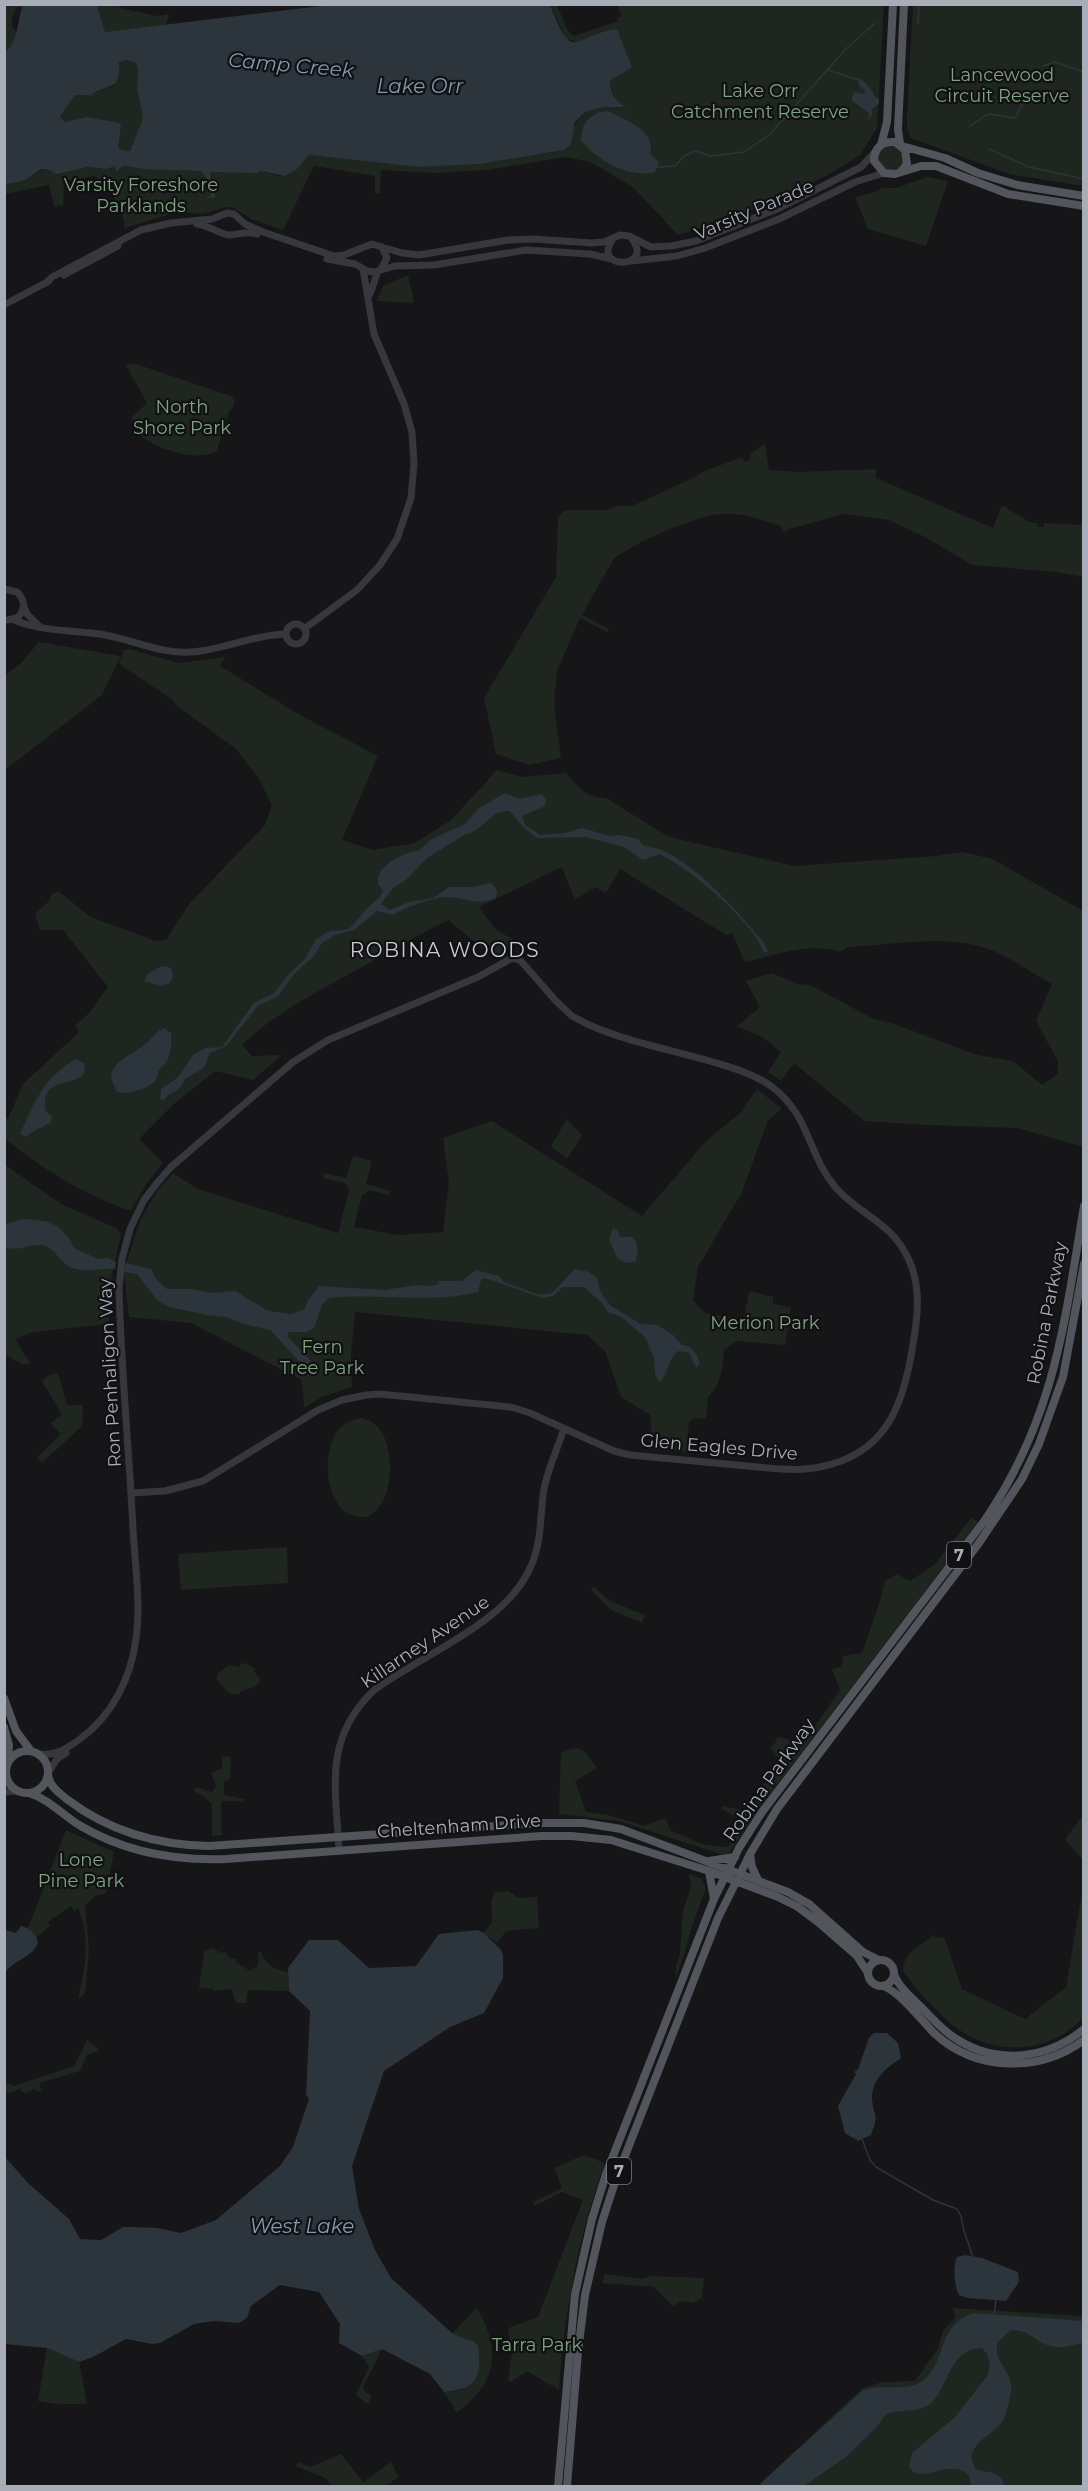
<svg xmlns="http://www.w3.org/2000/svg" width="1088" height="2491" viewBox="0 0 1088 2491" font-family="Montserrat,sans-serif">
<style>
.green{fill:#1e261f}
.water{fill:#2c353c;fill-rule:evenodd}
.lines{fill:none;stroke-linecap:round;stroke-linejoin:round}
.stream{stroke:#2c353c;stroke-width:1.5}
.minor{stroke:#37383d;stroke-width:7}
.major{stroke:#53555c;stroke-width:8}
.labels{text-anchor:middle;dominant-baseline:central;stroke-width:4.5;stroke-linejoin:round;paint-order:stroke}
.shield{fill:#111113;stroke:#7b7e86;stroke-width:1.5}
.shield-label{font-size:16px;font-weight:bold;fill:#a8adb8}
.park-label{font-size:18px;fill:#7fa381;stroke:#111113}
.street-label{font-size:18px;fill:#a8adb8;stroke:#111113}
.water-label{font-size:20px;font-style:italic;fill:#7f9bb3;stroke:#111113}
.neighbourhood-label{font-size:20px;letter-spacing:1.5px;fill:#c9ccd4;stroke:#111113}
</style>
<rect width="100%" height="100%" fill="#161618"/>
<path class="green" d="M5,5H23L22,8L17,7L12,17V27L18,33L10,48L5,50Z
M97,5H118L120,8L157,16L169,14L166,26L105,32Z
M550,5H557L568,31L574,36L618,21L617,18L622,16L617,5H884L877,128L860,155L828,175L741,215L678,235L634,188L591,162L566,157L487,170L435,173L381,170L380,193H375V176L314,166L283,230L251,219L234,208L227,207L203,214L178,212L124,228C126,212 107,184 94,176L64,181L63,205L54,206L49,185L5,194V184L27,179L46,168L52,172L87,167L107,169L113,166L132,165L202,172L212,187L209,196L211,198L214,194L211,172L218,170L258,173L260,171L280,176L289,174L309,155L418,167L481,164L564,150C573,129 578,107 605,107C612,107 618,108 625,107C616,100 609,92 611,80L632,68L584,40L577,42L566,39Z
M913,5H1083V186L1009,174L911,138L907,129V116Z
M126,60L136,63L138,71L137,88L143,118L130,151L122,150L118,147L119,123L65,122L60,117L75,95L88,94L114,86L119,72V64Z
M878 159a13 13 0 1 1 26 0a13 13 0 1 1-26 0Z
M927,177L948,181L926,246L868,229L855,197L878,191L881,188H896Z
M408,275L414,301L411,303L377,301L383,286Z
M133,363L231,396L235,401L232,409L229,411L217,451C195,463 157,449 138,434L141,431L131,418L147,403L126,365Z
M765,444L769,470L799,472L876,469V478L993,528L1002,505L1029,522L1037,523V527H1044V523L1083,525V577L1056,572L972,565L927,538L889,520L844,514L789,529L784,532L781,526L745,515L729,514L710,515L674,527L641,542L614,558L582,615L609,629L607,632L580,618L557,671L554,704L561,758L530,765L496,754L484,698L556,577L558,517L564,511L570,510H608L617,506H632L695,477C702,470 731,462 742,457L744,462L751,459L750,454Z
M39,642L121,656L102,695L5,770V675L21,663Z
M130,649L178,663L225,657L220,666L300,715L378,756L342,840L373,850L415,843L451,820L497,770L522,777L566,773C577,787 587,798 606,798L669,837L794,866L936,856L962,852L993,859L1083,911V1147L1017,1128L926,1125L864,1121L794,1063L781,1081L768,1072L781,1052L764,1038L737,1026L760,1007L746,981L772,973L797,984L810,985L874,1019L894,1024L977,1055L1013,1061L1042,1085L1058,1074V1061L1036,1021L1052,984C1030,972 1007,954 982,947C943,935 889,945 848,947L840,952C809,942 777,955 745,962L732,933L726,935L620,869L606,893L595,887L575,900L562,867L479,907L496,930L518,942L494,958L448,920C422,933 397,947 371,962C327,987 279,1009 242,1045L252,1056L282,1055L253,1080L215,1071L175,1103L139,1139L163,1163L144,1187L131,1210L125,1209C76,1190 46,1171 5,1139V1117L8,1119L23,1084L79,1032L75,1026L89,1013L108,987L63,930H40L35,914L49,901L51,895L58,891L91,917L156,941L166,940L190,903L265,825L272,805L259,779L236,749L176,705L173,700L119,664L124,650Z
M757,1089L782,1109L768,1120L742,1192L698,1267L693,1300L705,1313L744,1320L749,1291L773,1297V1304L791,1307L785,1345L736,1341L724,1350C722,1369 722,1384 708,1397L706,1419L694,1418L689,1422L687,1444L692,1453L653,1449L650,1415L621,1397L605,1351L587,1335L355,1312L351,1355L352,1387L322,1397L304,1408L302,1380L191,1323L129,1317L124,1272L126,1263L141,1219L157,1191L173,1173L198,1189L338,1233L349,1190L345,1183L323,1178L324,1173L346,1178L353,1156L372,1161L366,1184L391,1191L389,1195L370,1190L362,1195L354,1227L398,1235L443,1232L449,1182L443,1138L492,1121L642,1216L708,1139L740,1113Z
M567,1119L582,1136L567,1159L551,1146Z
M4,1164L61,1204L118,1229L121,1235L109,1288V1324L33,1332L15,1339L30,1363L23,1365L5,1354Z
M58,1373L67,1405H83L82,1426L42,1463L37,1458L61,1434L50,1423L62,1415L42,1381L49,1375Z
M362,1418C403,1426 396,1517 362,1517C323,1517 319,1447 341,1427C348,1421 354,1419 362,1418Z
M972,1517L978,1522L759,1808L729,1854H720L619,1821L559,1814L561,1753C583,1744 584,1750 597,1768L575,1781L586,1812L608,1815L644,1826L665,1818L671,1831L705,1845L728,1847L743,1820L721,1809L723,1806L745,1811L780,1760L770,1747L774,1745L778,1737L803,1743L840,1690L832,1669L840,1667L843,1662L842,1656L862,1653L879,1604L885,1581L897,1574L910,1581L935,1564Z
M287,1547L288,1583L181,1590L178,1554Z
M594,1587L610,1601L645,1615L642,1623L611,1610L591,1590Z
M245,1663L256,1669L254,1671L260,1680C256,1689 248,1688 240,1692V1694C226,1697 223,1685 216,1679L219,1672L229,1665L240,1667V1664Z
M222,1756L231,1757L230,1779L224,1782V1795L244,1799L243,1801H221L222,1835L212,1836V1804L202,1795L194,1791L195,1787L212,1792L216,1786L211,1773L222,1768Z
M1083,1815V1860L1065,1839Z
M66,1830L114,1852L106,1894L96,1895L85,1906L89,1951L85,1994L78,1999C85,1970 91,1936 78,1908L75,1911L71,1906L48,1922L50,1926L37,1937L28,1928Z
M689,1874L702,1879L706,1889C693,1918 687,1948 676,1978V1966L680,1954L683,1911L691,1887Z
M1083,1886V2018C1051,2052 1000,2057 961,2031C944,2021 915,1988 903,1971C903,1952 922,1945 934,1935L935,1938L944,1937L962,1989L1025,2019L1066,1987Z
M509,1891L518,1898L537,1897L539,1928L506,1931L497,1943L484,1933L492,1922L491,1901L495,1892Z
M212,1948L221,1953L225,1952L231,1959H236V1962L250,1971L258,1966V1952H261C264,1964 277,1971 288,1972L289,1991L248,1990L246,2003H238L234,1999L232,1989L215,1991L213,1989L199,1988L204,1951Z
M87,2040L100,2050L87,2055L80,2071L39,2083L42,2093L34,2089L25,2094L20,2089L5,2094V2082L14,2086L74,2066Z
M584,2155L605,2163C578,2237 564,2312 559,2390L527,2371L511,2382L508,2380L512,2353L508,2328L538,2317L583,2200L562,2192L535,2206L533,2202L562,2188L554,2168Z
M605,2274L641,2279L651,2276L704,2278L702,2298L692,2303L680,2301L673,2306L654,2287L602,2283Z
M477,2308C502,2351 497,2382 457,2413L444,2392C465,2391 471,2389 479,2368L452,2334Z
M952,2308L1083,2316V2486H757L863,2388L882,2382L915,2381L938,2348L943,2331L956,2317Z
M47,2348L79,2362L87,2404H57L38,2401Z
M382,2349L363,2387L365,2392L372,2395L368,2404L356,2395L369,2367L362,2356Z
M341,2454L363,2482L391,2462L399,2477L385,2486H332L325,2478L296,2466L298,2462L310,2467Z"/>
<path class="water" d="M329,5H550C574,65 571,36 617,29L632,68L611,80C608,92 616,101 626,107H603L585,112L575,122L571,144L564,150L481,164L418,167L309,155L297,169L285,176L260,171L258,173L211,172C209,178 216,188 215,197L211,198L206,196H210L212,187L202,172C183,169 164,171 145,169C136,168 131,166 122,166L117,171L114,166L107,169L87,167L56,174C39,163 40,173 25,180C19,182 11,183 5,184V50L10,48C20,30 17,21 23,5H97L105,32ZM126,60L136,63L138,71L137,88L143,118L130,151L122,150L118,147L121,125L119,123L87,117L65,122L60,117L75,95H91C108,82 120,94 119,63Z
M861,78L873,92L874,96L879,99V104L872,109V114L868,121L869,113L851,100L854,92L865,94V90L859,86V80Z
M608,111C625,120 657,130 650,154L659,162L655,172C630,179 596,160 581,140C582,123 590,112 608,111Z
M505,793L519,799L542,794L546,800L545,806L522,816L525,825L541,835L565,833L582,828L610,836L619,835L638,839L644,846C684,848 739,913 764,943L768,952H764C753,922 688,866 659,854L643,860L624,847L586,837L537,838L522,826L510,811C489,810 485,830 466,834L427,858L406,880L393,888L381,904L390,910L409,902L433,898L449,887H474L490,883L494,886L497,891L496,898C475,907 464,896 445,897C426,899 409,907 392,915L377,911L354,930L335,935L322,943L314,956L295,973L278,996L258,1006L226,1046L210,1053L204,1068L186,1078L179,1089L168,1095L164,1100L160,1099L161,1089L177,1078L194,1054L206,1048L222,1047L254,1003L274,993L289,974L305,959L316,939L330,931L345,930L351,927L367,908L380,897L383,890L378,885V877C383,863 403,852 419,851L430,840L465,824L478,809Z
M162,966L171,968L173,976L170,983L161,986L144,981L149,973Z
M164,1028L171,1033C172,1041 171,1054 167,1061C164,1066 159,1068 158,1073C156,1078 158,1078 154,1082C146,1089 127,1095 117,1092L111,1078C112,1060 133,1055 145,1044C152,1039 156,1031 164,1028Z
M76,1059L85,1064L84,1074C69,1088 42,1076 45,1110L52,1117L50,1123L30,1133L27,1137L20,1134C35,1102 43,1078 76,1059Z
M24,1219L45,1221L57,1226L68,1237L74,1248L98,1259L108,1258L116,1262L115,1269C100,1268 87,1273 72,1268C60,1263 55,1247 42,1245C29,1244 20,1252 5,1247V1224Z
M613,1228L617,1229L620,1237H631L636,1241L638,1252L635,1262L626,1263L617,1258L609,1239Z
M126,1263L151,1269L157,1280L167,1289H191L211,1293L235,1291L268,1311L291,1314L305,1309L308,1300L319,1286L385,1290L416,1285L430,1286L438,1284L439,1281H462L476,1270L499,1276L504,1282L540,1295L552,1293L575,1269L589,1272L597,1278L601,1293L611,1306L641,1324L657,1325L672,1334L682,1345C692,1345 697,1354 700,1363L696,1368L689,1353L678,1351C667,1361 668,1374 660,1382L655,1374L654,1358L645,1337L621,1317L608,1312L602,1303L584,1287H563L553,1296L543,1298L485,1278L481,1280L478,1292C429,1304 378,1293 329,1298L322,1305L314,1328L307,1332H289L287,1336L313,1363L307,1364L298,1360L270,1330L244,1324L226,1317L207,1315L169,1307L158,1301L137,1274L124,1272Z
M21,1926C30,1928 37,1934 38,1943C31,1959 14,1959 5,1973V1932L6,1930L16,1933Z
M477,1930L484,1933L501,1950L503,1955V1978L484,2013L450,2027L384,2071L352,2166L359,2209L375,2250L391,2278L453,2334L474,2342L478,2346C482,2378 476,2390 444,2392L430,2374L382,2349L362,2356L339,2343L340,2324L319,2292L280,2285L251,2306L247,2318L239,2323L214,2321L194,2324L160,2343L152,2344L126,2339L93,2357L79,2362L47,2348L5,2344V2157L28,2183L69,2219L80,2239L101,2240L123,2227H130L157,2228L181,2233L216,2220L280,2166L293,2147L309,2099L306,2094L310,2011L289,1991L288,1968L309,1940H338L369,1968L416,1966L439,1934Z
M874,2033H887L898,2043L901,2058C888,2067 872,2078 872,2098C873,2117 880,2112 871,2135L858,2141L845,2133L838,2106L856,2074L854,2072L858,2069L869,2038Z
M965,2255L982,2258L1018,2272L1019,2282L1006,2301L968,2298L959,2295C954,2285 953,2267 957,2257Z
M974,2313L1083,2321V2343C1073,2345 1060,2349 1050,2346C1033,2341 1031,2330 1011,2330L998,2342C991,2361 1014,2372 1011,2390C1011,2396 1005,2419 1002,2422C992,2436 975,2439 971,2457L975,2469C988,2474 1001,2469 1004,2486H971L969,2476C951,2455 918,2488 909,2466L912,2453L955,2417L988,2375L990,2364L987,2354L982,2348C949,2348 949,2388 930,2404C917,2414 899,2408 885,2415L876,2428L846,2457L804,2486H761V2483L862,2391C883,2382 907,2394 925,2379C948,2359 936,2325 974,2313Z"/>
<g class="lines">
<path class="stream" d="M918,23L919,4
M1043,66L1055,62L1084,72
M828,70L859,80
M970,126L988,114L1015,118L1023,103L1035,99
M989,149L1029,167L1084,179
M657,167L675,166L684,156L695,151L711,156L744,152L769,135L846,49L875,23
M1084,1947L1082,1959L1084,1969
M862,2139L870,2160L876,2167L933,2200L957,2209L961,2216L964,2231L973,2257
M994,2315L996,2299"/>
<path class="minor" d="M197,224C208,225 222,235 229,235C239,235 246,230 257,234
M613,239C590,270 655,270 632,239
M327,259L355,264L367,271L374,272L395,266L434,265L526,250L590,254L612,259
M631,261L677,256L705,248L779,219L855,182L884,173
M381,269L387,258L382,247
M64,275L118,246
M47,282L52,277L141,230L171,223L212,219L227,213L234,214L245,224L263,232L334,256L344,255L372,244L402,253L419,255L508,240L534,239L592,243L604,242L620,235L629,236L651,247L671,246L696,241L777,209L861,167L876,151
M370,294L378,271
M4,305L49,281
M4,589L17,592C25,600 26,609 18,617L4,621
M24,607L27,614L39,626
M14,620C43,632 73,630 105,635C134,640 160,654 190,652C224,650 251,635 285,634
M286 634a10 10 0 1 1 20 0a10 10 0 1 1-20 0Z
M304,629L357,590L380,565L397,539L411,498L414,464L412,432L404,404L374,334L363,269
M39,1754C56,1756 66,1749 80,1739C112,1716 131,1678 136,1639C141,1603 135,1565 133,1529C129,1449 121,1368 119,1288L122,1259L130,1229L144,1200L157,1183L171,1167L293,1062L328,1040L478,977L512,958L520,960L556,1001L572,1016L587,1024C627,1042 672,1050 713,1062C733,1068 754,1074 771,1086C811,1116 807,1154 836,1188C861,1216 892,1222 909,1260C921,1287 918,1316 913,1344C904,1404 887,1454 820,1467C796,1472 771,1468 747,1466C708,1462 669,1459 630,1455L614,1451L530,1413L511,1407L380,1394L367,1395L342,1400L318,1410L203,1481L165,1491L131,1493
M48,1773L57,1759L66,1753
M4,1775L6,1772
M4,1792L18,1791
M339,1851C336,1788 323,1740 373,1691C423,1653 511,1623 533,1561C542,1538 540,1513 544,1489C548,1468 558,1448 564,1428"/>
<path class="major" d="M900,144L898,129L904,4
M881,145L887,122L893,4
M902,146L945,158L978,173L1017,185L1084,196
M901,172L907,164L905,150L895,142C882,141 874,148 874,161L884,173L895,174L921,166H936L1008,194L1084,206
M4,1698L16,1731L31,1751
M4,1727L9,1745L8,1762
M6 1772a21 21 0 1 1 42 0a21 21 0 1 1-42 0Z
M48,1775C50,1787 59,1793 68,1800C109,1831 157,1845 209,1846L540,1823H584L621,1829L788,1892L809,1904L863,1952L879,1960
M29,1793C48,1799 62,1814 79,1825C124,1852 174,1861 226,1859L541,1836H571L611,1840L709,1871L778,1897L798,1907L818,1922L857,1956L868,1973
M750,1854L752,1867L758,1880
M709,1861L735,1857
M709,1871L714,1899
M868 1973a13 13 0 1 1 26 0a13 13 0 1 1-26 0Z
M894,1974C899,1988 912,1998 923,2009C934,2020 944,2032 958,2040C998,2065 1048,2059 1084,2029
M884,1986C904,1996 919,2018 934,2033C976,2072 1039,2073 1084,2040
M558,2486L575,2294L592,2219L606,2174L714,1899L739,1848L762,1812L985,1520C1055,1417 1064,1325 1084,1206
M567,2486L578,2352L585,2295L602,2222L616,2179L718,1918L750,1854L777,1809L979,1543L1022,1479L1039,1444L1063,1377L1084,1264"/>
</g>
<g class="labels">
<g class="shield">
<rect x="947" y="1542" width="24" height="26" rx="4.5"/>
<rect x="607" y="2158" width="24" height="26" rx="4.5"/>
</g>
<g class="shield-label">
<text x="959" y="1555">7</text>
<text x="619" y="2171">7</text>
</g>
<g class="park-label">
<text x="1002" y="75">Lancewood<tspan x="1002" dy="21">Circuit Reserve</tspan></text>
<text x="760" y="91">Lake Orr<tspan x="760" dy="21">Catchment Reserve</tspan></text>
<text x="141" y="185">Varsity Foreshore<tspan x="141" dy="21">Parklands</tspan></text>
<text x="182" y="407">North<tspan x="182" dy="21">Shore Park</tspan></text>
<text x="765" y="1323">Merion Park</text>
<text x="322" y="1347">Fern<tspan x="322" dy="21">Tree Park</tspan></text>
<text x="81" y="1860">Lone<tspan x="81" dy="21">Pine Park</tspan></text>
<text x="537" y="2345">Tarra Park</text>
</g>
<g class="street-label">
<text transform="translate(754 210) rotate(-23)">Varsity Parade</text>
<text transform="translate(1047 1313) rotate(-79)">Robina Parkway</text>
<text transform="translate(110 1373) rotate(-93)">Ron Penhaligon Way</text>
<text transform="translate(719 1447) rotate(5)">Glen Eagles Drive</text>
<text transform="translate(425 1642) rotate(-34)">Killarney Avenue</text>
<text transform="translate(769 1780) rotate(-55)">Robina Parkway</text>
<text transform="translate(459 1826) rotate(-4)">Cheltenham Drive</text>
</g>
<g class="water-label">
<text transform="translate(291 65) rotate(5)">Camp Creek</text>
<text x="420" y="86">Lake Orr</text>
<text x="302" y="2226">West Lake</text>
</g>
<g class="neighbourhood-label">
<text x="445" y="950">ROBINA WOODS</text>
</g>
</g>
<rect width="1088" height="2491" fill="none" stroke="#a8adb8" stroke-width="12"/>
</svg>
